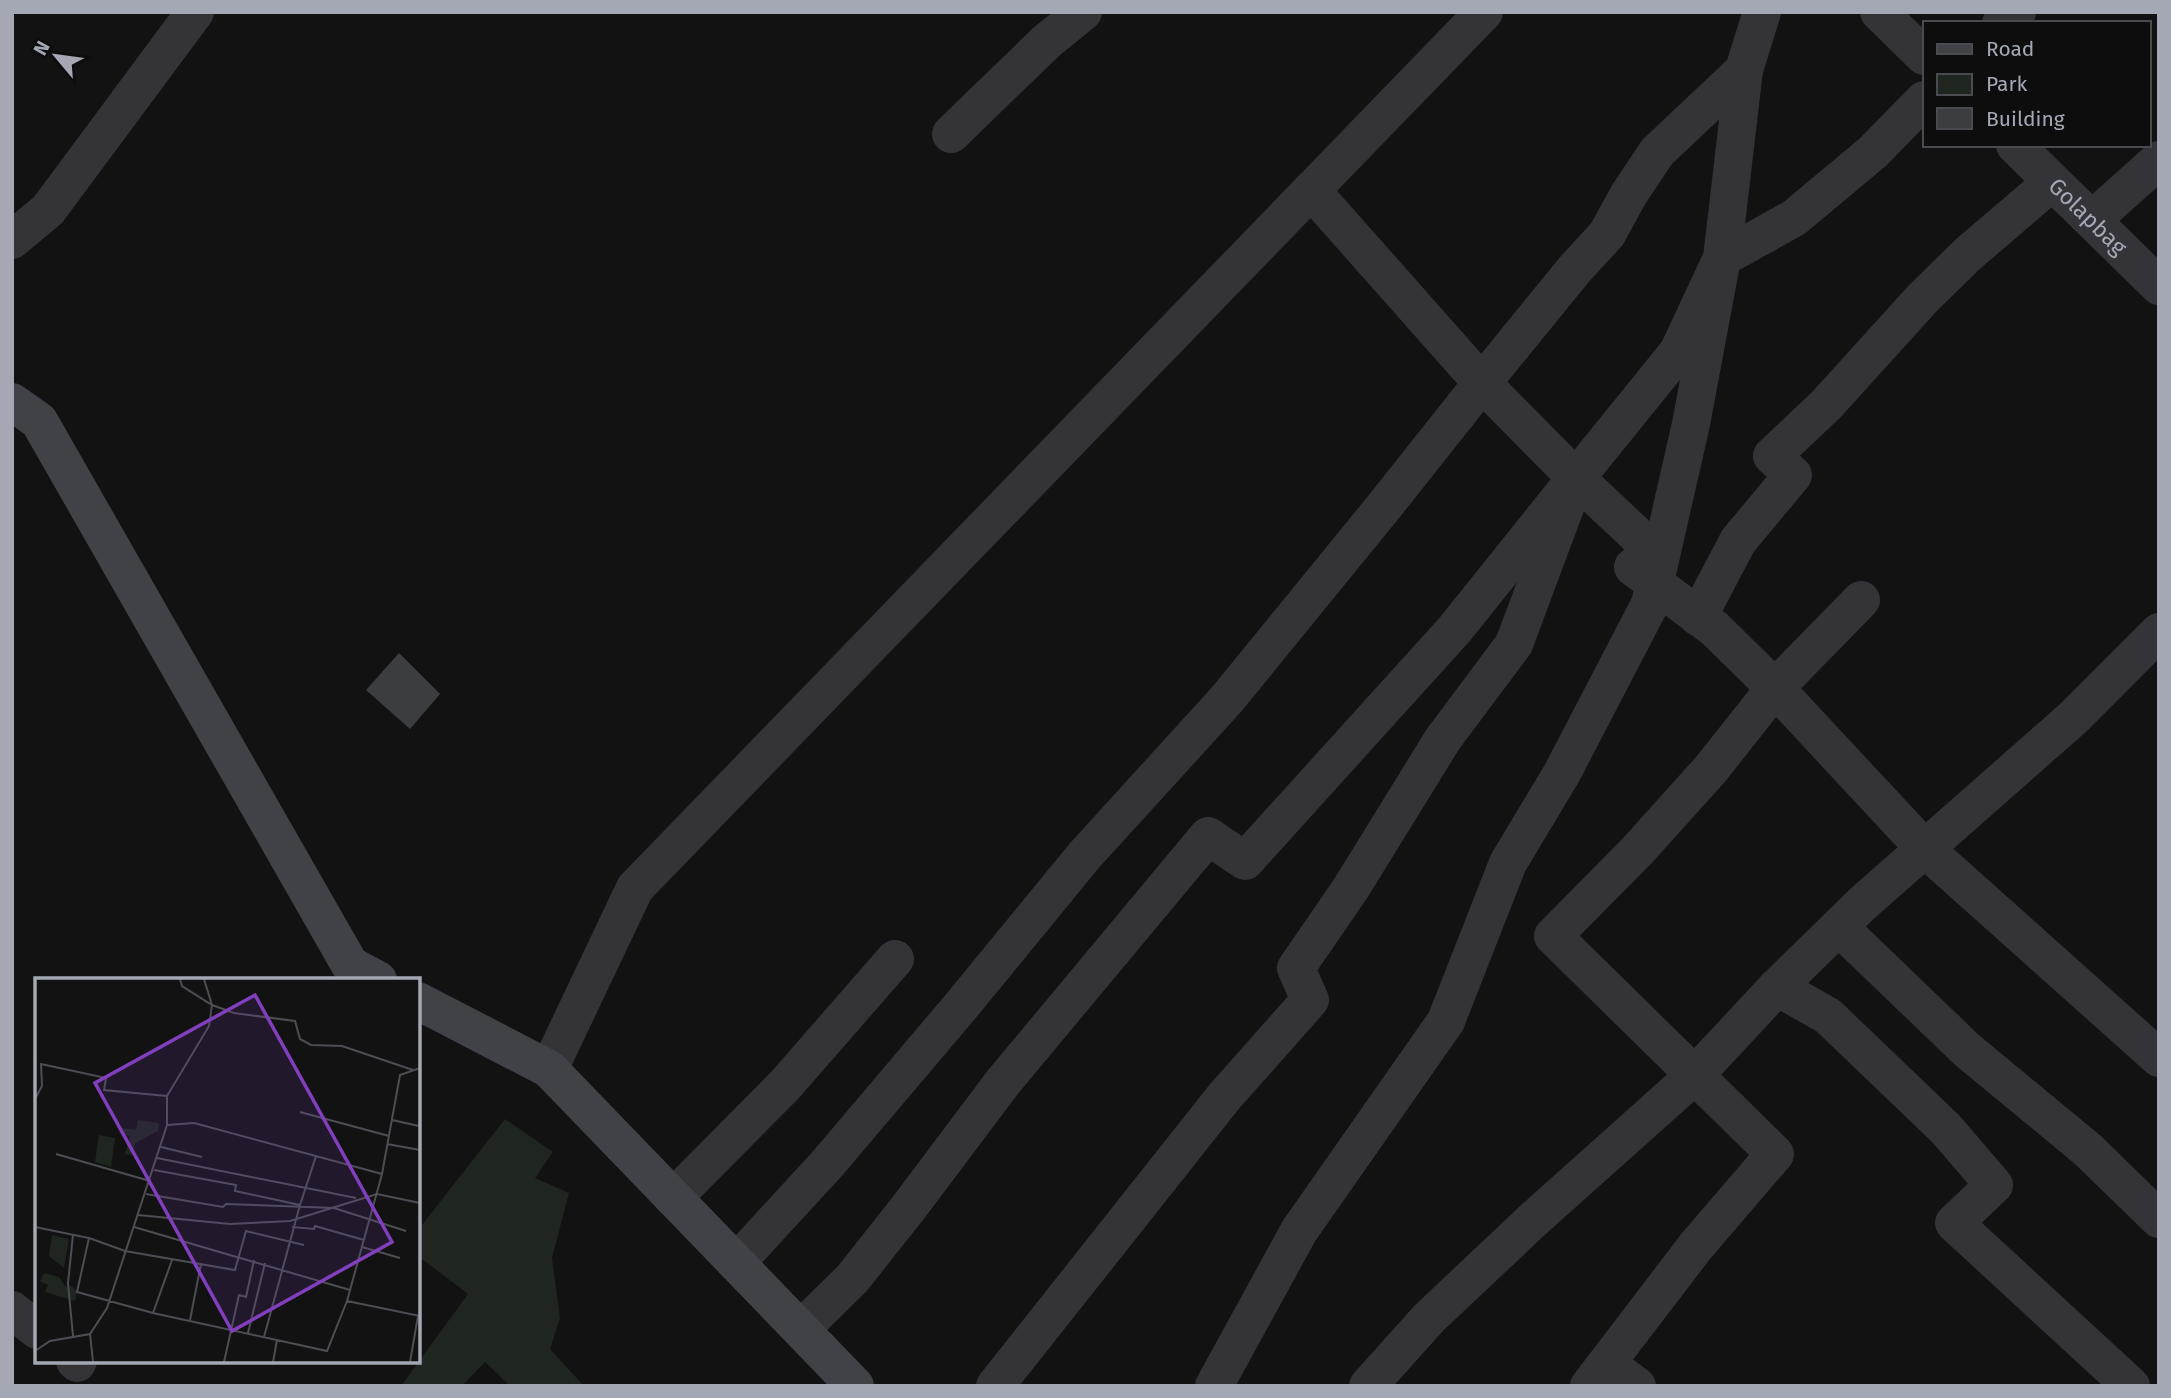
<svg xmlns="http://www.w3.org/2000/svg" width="2171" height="1398" viewBox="0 0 2171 1398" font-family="'Fira Sans',sans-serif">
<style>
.green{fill:#1e261f}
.building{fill:#3c3d40}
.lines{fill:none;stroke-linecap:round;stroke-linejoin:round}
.street{stroke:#333338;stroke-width:38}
.secondary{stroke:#414248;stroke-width:38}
.labels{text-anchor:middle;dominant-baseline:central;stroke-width:5;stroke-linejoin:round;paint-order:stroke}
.street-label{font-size:23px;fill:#a3a8b4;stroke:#0d0d0e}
.inset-road{fill:none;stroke:#4c4e53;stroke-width:2}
.view{fill:#813fbd;fill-opacity:0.15;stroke:#813fbd;stroke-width:3.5}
.inset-edge{fill:none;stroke:#a3a8b4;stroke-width:3.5}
</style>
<rect width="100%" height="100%" fill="#121213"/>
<path class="green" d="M505,1119L553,1152L535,1178L569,1193L552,1258L560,1318L550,1349L584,1386H510L485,1362L462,1386H401L468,1294L418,1256V1230Z"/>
<path class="building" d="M399,653L440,694L410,729L366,690Z"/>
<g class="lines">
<g class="street">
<path d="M1879,12L1924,56"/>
<path d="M2001,23L2017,12"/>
<path d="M951,134L1046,42L1083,12"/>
<path id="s1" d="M2015,145L2159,286"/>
<path d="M2092,220L2159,160"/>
<path d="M12,240L48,210L195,12"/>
<path d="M1576,478L1644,542L1651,553L1633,567L1715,629L1775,688L1924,848L2159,1058"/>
<path d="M1698,617L1738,541L1793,475L1772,456L1826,405L1923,298L1968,254L2052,182"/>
<path d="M1839,927L1967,1050L2088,1150L2159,1219"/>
<path d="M1777,987L1828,1016L1946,1129L1994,1185L1954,1223L2131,1386"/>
<path d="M549,1069L635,888L1484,12"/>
<path d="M673,1198L785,1085L895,959"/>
<path d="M736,1263L828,1163L961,1006L1084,856L1227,699L1386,504L1482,383L1574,270L1607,234L1629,194L1657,152L1744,70"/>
<path d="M12,1310L37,1330"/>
<path d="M801,1329L852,1279L909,1207L1003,1082L1208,836L1245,861L1455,629L1576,478L1482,383L1311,190"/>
<path d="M75,1361L77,1363L78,1361"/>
<path d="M1607,1364L1637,1386"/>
<path d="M995,1386L1224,1097L1310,1000L1296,968L1351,888L1443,739L1514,644L1576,478L1678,352L1722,258L1794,218L1873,152L1924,100"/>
<path d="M1214,1386L1299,1231L1446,1021L1508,863L1562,773L1650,604L1691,424L1722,258L1744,70L1762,12"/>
<path d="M1368,1386L1429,1318L1534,1219L1695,1075L1777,987L1863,903L2073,718L2159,632"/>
<path d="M1589,1386L1696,1246L1775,1154L1553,936L1637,851L1710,770L1775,688L1861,600"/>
</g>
<path class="secondary" d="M12,402L39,421L350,965L378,980
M418,1001L549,1069L855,1386"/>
</g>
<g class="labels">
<g class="street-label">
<text stroke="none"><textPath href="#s1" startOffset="102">Golapbag</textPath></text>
</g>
</g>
<g transform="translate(35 978)">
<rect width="385" height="385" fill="#121213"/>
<path d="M103,142L124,145L123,153L100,165L97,177L90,176L95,158L84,155L86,150L101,152ZM64,157L80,160L76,189L60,184ZM17,257L34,261L29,290L14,278ZM9,295L24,299L31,309L37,308L42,314L40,323L10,314L13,307L5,303Z" fill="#1e261f"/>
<path class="inset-road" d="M145,1L147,8L177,27L199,35L260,43L265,61L276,67L307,68L378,92M385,90L365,97L347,196L312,323L385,338M0,121L7,108L6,86L71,100L69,112L132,118M265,134L354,158M357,142L384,148L385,144M132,147L159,145L347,196M352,166L385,172M126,169L167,179M21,176L115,203M122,180L321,220M119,192L201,207L200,213L265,227L281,178M111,216L188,229L191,226L299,230L371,253M103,237L195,246L255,243L342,216L385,225M0,249L54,260L42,314L118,335L292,373L312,323M99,249L315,312M257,249L279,251L280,248L329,262M38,257L33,305L38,358M54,260L90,273L200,292L211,253L269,267M327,269L365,280M118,335L137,282M155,342L166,286M213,355L230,285M55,356L58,384M229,359L265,227M0,373L15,363L55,356L72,330L132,147V118L174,48L177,27L169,1M189,384L204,317L211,319L219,282M238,384L242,362M375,384L383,338"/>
<path class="view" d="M220,17L357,264L197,353L60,105Z"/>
<rect width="385" height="385" class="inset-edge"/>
</g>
<rect width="2171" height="1398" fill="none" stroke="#a3a8b4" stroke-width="28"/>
<rect x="1923" y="21" width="228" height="126" fill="#0d0d0e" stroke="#494b50" stroke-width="2"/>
<rect x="1937" y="44" width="35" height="10" fill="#414248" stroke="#494b50" stroke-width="2"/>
<text x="1986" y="56" font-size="21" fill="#a3a8b4">Road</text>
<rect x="1937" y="74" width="35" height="21" fill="#1e261f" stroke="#494b50" stroke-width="2"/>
<text x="1986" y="91" font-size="21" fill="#a3a8b4">Park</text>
<rect x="1937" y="108" width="35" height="21" fill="#3c3d40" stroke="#494b50" stroke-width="2"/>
<text x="1986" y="126" font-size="21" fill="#a3a8b4">Building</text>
<g transform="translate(56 56) rotate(299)" stroke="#0d0d0e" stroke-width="5" paint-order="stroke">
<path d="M0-5L12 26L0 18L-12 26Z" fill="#a3a8b4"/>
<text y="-10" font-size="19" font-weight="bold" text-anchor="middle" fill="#a3a8b4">N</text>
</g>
</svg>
